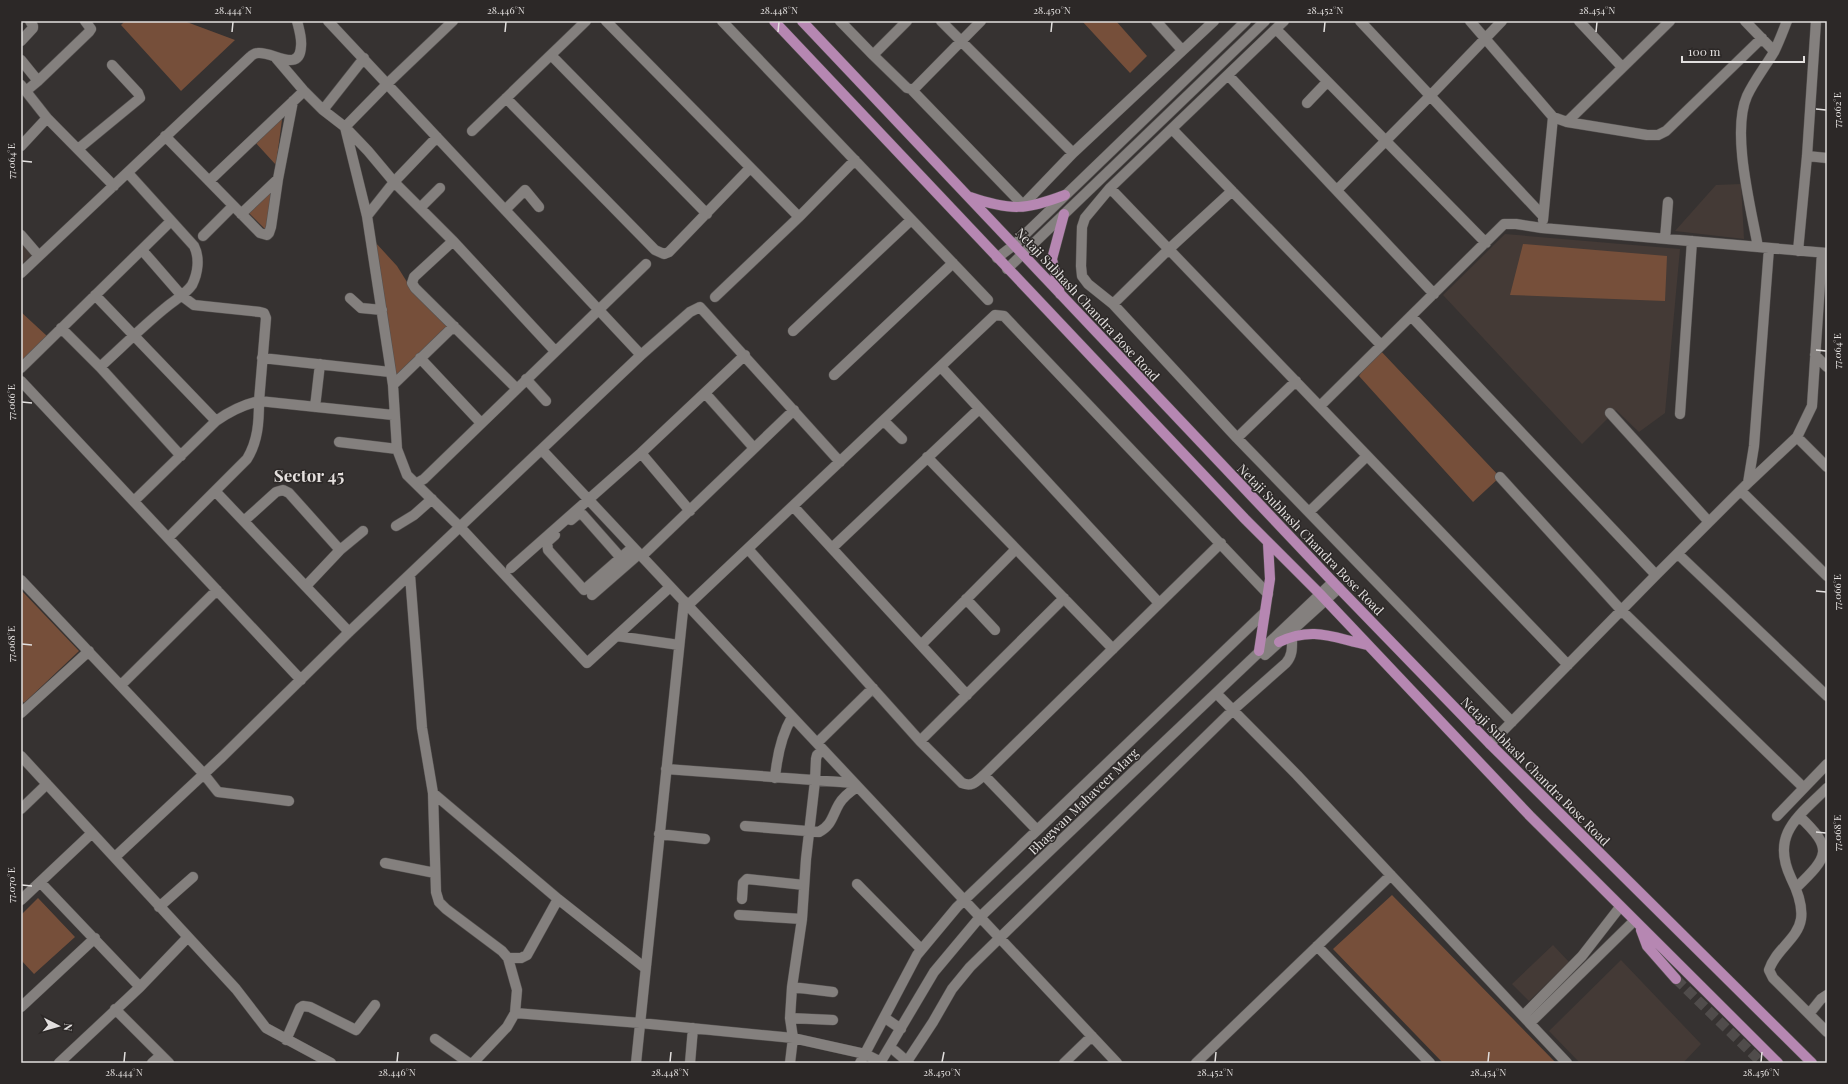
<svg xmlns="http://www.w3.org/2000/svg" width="1848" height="1084" viewBox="0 0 1848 1084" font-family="'Playfair Display',serif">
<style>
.built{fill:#443a36}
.green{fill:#764f3a}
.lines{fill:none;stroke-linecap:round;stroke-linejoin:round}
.major-tunnel{stroke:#504c4b;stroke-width:10;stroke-dasharray:10 5;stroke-linecap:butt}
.minor-casing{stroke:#555150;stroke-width:11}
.major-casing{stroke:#555150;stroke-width:11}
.minor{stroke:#84807e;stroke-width:10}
.major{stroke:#b687b2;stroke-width:10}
.ticks{fill:none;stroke:#e2dfde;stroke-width:1.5}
.labels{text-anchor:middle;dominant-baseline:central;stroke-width:3;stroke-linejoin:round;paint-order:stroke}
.street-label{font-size:13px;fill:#e2dfde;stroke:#2c2827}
.district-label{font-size:17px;font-weight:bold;fill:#e5e0de;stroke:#2c2827}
.neatline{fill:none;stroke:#e2dfde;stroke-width:1.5}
.ticks-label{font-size:10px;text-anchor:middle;fill:#e2dfde}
</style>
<rect width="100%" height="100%" fill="#363231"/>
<path class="built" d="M1741,184L1744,239L1675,231L1716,185Z
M1505,234L1680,249L1665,413L1639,432L1616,410L1582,444L1443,295Z
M21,239L34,253L21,265Z
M1553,945L1569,962L1529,1001L1512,984Z
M1621,960L1701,1044L1683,1063H1580L1549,1031Z"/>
<path class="green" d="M125,21H184L235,40L181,91L121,25Z
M1082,21H1116L1147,56L1130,73Z
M283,112L276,165L254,141Z
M272,185L266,230L247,211Z
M375,242L397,266L407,282L451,326L395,380Z
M1523,244L1667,256L1665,301L1510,295Z
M21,312L47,336L21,363Z
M1378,348L1500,477L1473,502L1359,376Z
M21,590L79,651L24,703L21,699Z
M1392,895L1556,1063H1443L1333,949Z
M38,898L75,937L34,974L21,960V915Z"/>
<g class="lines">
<path class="major-tunnel" d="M1676,979L1762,1063"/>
<g class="minor-casing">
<path id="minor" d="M328,21L641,355
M606,21L799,217
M722,21L988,300
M840,21L873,55
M907,21L873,55L907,88L911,89L915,88L981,21
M941,21L1073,153
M1156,21L1182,50
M1360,21L1543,216
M1470,21L1553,117L1543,220
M1579,21L1622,67
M1745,21L1774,51
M1276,29L1486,243
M21,41L33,28V26L30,21
M551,55L707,214
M275,57L304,91L323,110L345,127L368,151L394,182L453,241L555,351
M21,60L38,81
M1228,75L1434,294
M21,85L47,118L114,186
M911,89L1023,205L1073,153L1214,21
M26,91L38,81L89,32L91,29L85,21
M506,98L655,250L664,254L669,252L750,168
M1307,103L1327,82
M323,110L364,58
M1553,117L1567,122L1647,135H1658L1666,131L1762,38
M1567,122L1670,21
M345,127L367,216L393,385L397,449L407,475L460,527L587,663L670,587
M345,127L388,83L453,21
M1172,129L1381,345
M472,131L586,21
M165,136L260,233L267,235L269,233L271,227L278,179L293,101
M21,146L47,118
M78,149L140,98L138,93L112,65
M1807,156L1827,158
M209,181L304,91
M1110,188L1284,21
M1337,190L1431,95L1502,21
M420,208L440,188
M505,210L525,190L539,207
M241,214L278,179
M367,216L394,182L437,137
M21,235L39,256
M203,236L233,206
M1665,239L1668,202
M453,241L414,277L412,283L415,288L517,389
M1758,247C1751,208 1731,132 1747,96C1754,81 1765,67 1774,52C1779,42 1783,31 1787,21
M1798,251L1807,156L1816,21
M997,258L1014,245L1246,21
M1007,269L1265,21
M21,273L250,57C252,55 255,53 258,53C272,51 300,74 301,46C302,38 299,29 297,21
M95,295L216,421
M715,297L799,217L855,160
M350,298L361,308L382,310
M1113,304L1169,249L1232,191
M1411,316L1656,575
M61,328L100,367L181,456
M793,331L911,220
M1815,355L1827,367
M262,358L390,372
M420,358L481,423
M100,367C121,348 142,327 164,309C173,301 185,295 192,285C198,273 200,258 194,246L128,173
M941,367L1159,603
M21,368L171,221
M834,375L953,263
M526,379L546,401
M21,381L301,680
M393,385L454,326
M705,393L754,448
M1320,406L1504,224H1516L1542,228L1827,253
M315,407L320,364
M1610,413L1709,522
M1680,414L1692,241
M884,421L902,439
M1797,437L1827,467
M1237,438L1296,381
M339,442L397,449
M542,450L1117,1063
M641,453L690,511
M927,457L1113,649
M1500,477L1621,610L1804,788
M417,483L424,479L646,264
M1748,483L1754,446L1769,248
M1741,491L1827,576
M216,492L349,632
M134,501L216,421C230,411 242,405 259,401L266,318L264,313L260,312L194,305L182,296L142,250
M793,506L967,695
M1309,512L1367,456
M571,520L578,514L583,515L621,558
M244,521L276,492L283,490L289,493L340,550
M396,526L414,515L432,499
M555,535L547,542L548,550L584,590L633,547
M168,538L247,459C258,441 259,422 259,401L393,415
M832,548L979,409
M748,549L920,741L962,783C972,787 976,782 984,775L1221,543
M1678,554L1827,696
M642,556L794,410
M511,568L641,453L745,355
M410,575L422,728L433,793L436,892L439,902L446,909L502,951L508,958L517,990L515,1013L507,1027L473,1063
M21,580L203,773L218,792L289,801
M306,586L340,550L363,531
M592,595L639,554
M966,599L995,630
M687,606L995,315L1004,316L1268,594
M617,636L679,645
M921,645L1016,549
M1265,655L1339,588
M121,685L217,590
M1220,697L1297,775L1567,1063
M21,713L89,651
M1512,722L1237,438L1113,304L1088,284L1082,276L1081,266L1082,227L1085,218L1110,188L1568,665
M920,741L1064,598
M817,743L873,688
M1490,744L1656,575L1748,483L1797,437L1812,406L1822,253
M21,756L236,989L266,1028L331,1063
M666,769L854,783
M984,775L1037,830
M775,778C777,756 781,736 792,717
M1827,788C1799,816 1770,834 1791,878C1797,890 1803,905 1801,919C1798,939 1775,950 1769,970L1773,978L1827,1032
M433,793L558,899L645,968
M21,809L47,784
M1777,816L1827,764
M745,826L819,832C832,825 832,816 839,804C843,797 851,791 857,787
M659,834L705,839
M115,857L222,757L349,632L641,355L690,312L700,307L840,462
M385,863L435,873
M40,882L140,987
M857,884L921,949
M1796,888C1829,856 1834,849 1799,816
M742,899L743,883L747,879L804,885
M21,900L92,833
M159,907L193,877
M739,915L802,919L806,859L815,781L816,759L817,755L823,750
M1317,946L1430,1063
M508,958H521L527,955L558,899
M792,987L833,992
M21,1007L95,938
M115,1009L169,1063
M515,1013L640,1023L793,1038L865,1054L881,1062
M1809,1014L1821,999L1827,995
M1523,1016L1582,956L1620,907
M790,1018L833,1020
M885,1018L901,1029
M1530,1023L1634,921
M435,1039L469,1063
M286,1040L300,1008L303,1006L310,1007L356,1030L375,1005
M895,1051L909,1063
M59,1063L140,987L187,938
M152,1063L161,1055
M636,1063L684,601
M690,1063L693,1028
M790,1063L793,1038L790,1018L792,987L802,919
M860,1063L917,955L957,907L1265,612
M880,1063L934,972L980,917L1333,582
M906,1063L933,1022L952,989L970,967L1233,710L1286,663C1293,655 1292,647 1292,636
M1064,1063L1092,1036
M1196,1063L1391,875"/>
</g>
<g class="major-casing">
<path id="major" d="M774,21L1245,519L1320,594L1530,816L1778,1063
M802,21L1333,582L1490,744L1812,1063
M970,197C1011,211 1026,210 1065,195
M1060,294L1052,259L1064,214
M1279,642C1314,626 1333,638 1368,645
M1259,651L1270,579L1268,543
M1641,930L1647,946L1676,979"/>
</g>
<use href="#minor" class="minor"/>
<use href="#major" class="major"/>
</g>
<path class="ticks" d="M232,32L233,22M505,32L506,22M778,32L779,22M1051,32L1052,22M1324,32L1325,22M1596,32L1597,22M1816,109L1826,110M22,161L32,162M1816,350L1826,351M22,402L32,403M1816,591L1826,592M22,644L32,645M1816,832L1826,833M22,885L32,886M124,1062L125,1052M397,1062L398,1052M670,1062L671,1052M942,1062L944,1052M1215,1062L1216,1052M1488,1062L1489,1052M1761,1062L1762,1052"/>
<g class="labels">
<g class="street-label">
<text transform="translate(1088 304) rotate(47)">Netaji Subhash Chandra Bose Road</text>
<text transform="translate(1311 539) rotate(46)">Netaji Subhash Chandra Bose Road</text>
<text transform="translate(1536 771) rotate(45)">Netaji Subhash Chandra Bose Road</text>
<text transform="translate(1083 801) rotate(-44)">Bhagwan Mahaveer Marg</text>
</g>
<g class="district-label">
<text x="309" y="475">Sector 45</text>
</g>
</g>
<rect width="1848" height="1084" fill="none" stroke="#2c2827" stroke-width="44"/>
<g transform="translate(58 1026) rotate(96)" stroke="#2c2827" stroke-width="3" paint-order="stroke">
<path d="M0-3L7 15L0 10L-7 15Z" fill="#e2dfde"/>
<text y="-6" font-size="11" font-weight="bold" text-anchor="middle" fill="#e2dfde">N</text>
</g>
<path d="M1682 56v6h122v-6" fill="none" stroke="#e2dfde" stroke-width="2"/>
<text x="1688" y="56" font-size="12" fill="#e2dfde" stroke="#2c2827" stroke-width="3" paint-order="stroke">100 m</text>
<rect x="22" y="22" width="1804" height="1040" class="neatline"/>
<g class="ticks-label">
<text x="233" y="14">28.444°N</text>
<text x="506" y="14">28.446°N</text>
<text x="779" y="14">28.448°N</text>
<text x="1052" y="14">28.450°N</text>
<text x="1325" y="14">28.452°N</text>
<text x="1597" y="14">28.454°N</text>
<text transform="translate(1837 110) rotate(-90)" y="4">77.062°E</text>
<text transform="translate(11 161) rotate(-90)" y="4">77.064°E</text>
<text transform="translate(1837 351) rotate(-90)" y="4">77.064°E</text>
<text transform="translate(11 402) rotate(-90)" y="4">77.066°E</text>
<text transform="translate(1837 592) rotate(-90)" y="4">77.066°E</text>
<text transform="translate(11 644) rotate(-90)" y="4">77.068°E</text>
<text transform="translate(1837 833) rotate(-90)" y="4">77.068°E</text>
<text transform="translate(11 885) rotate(-90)" y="4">77.070°E</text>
<text x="124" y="1076">28.444°N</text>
<text x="397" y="1076">28.446°N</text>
<text x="670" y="1076">28.448°N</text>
<text x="942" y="1076">28.450°N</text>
<text x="1215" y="1076">28.452°N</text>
<text x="1488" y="1076">28.454°N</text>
<text x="1761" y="1076">28.456°N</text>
</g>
</svg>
